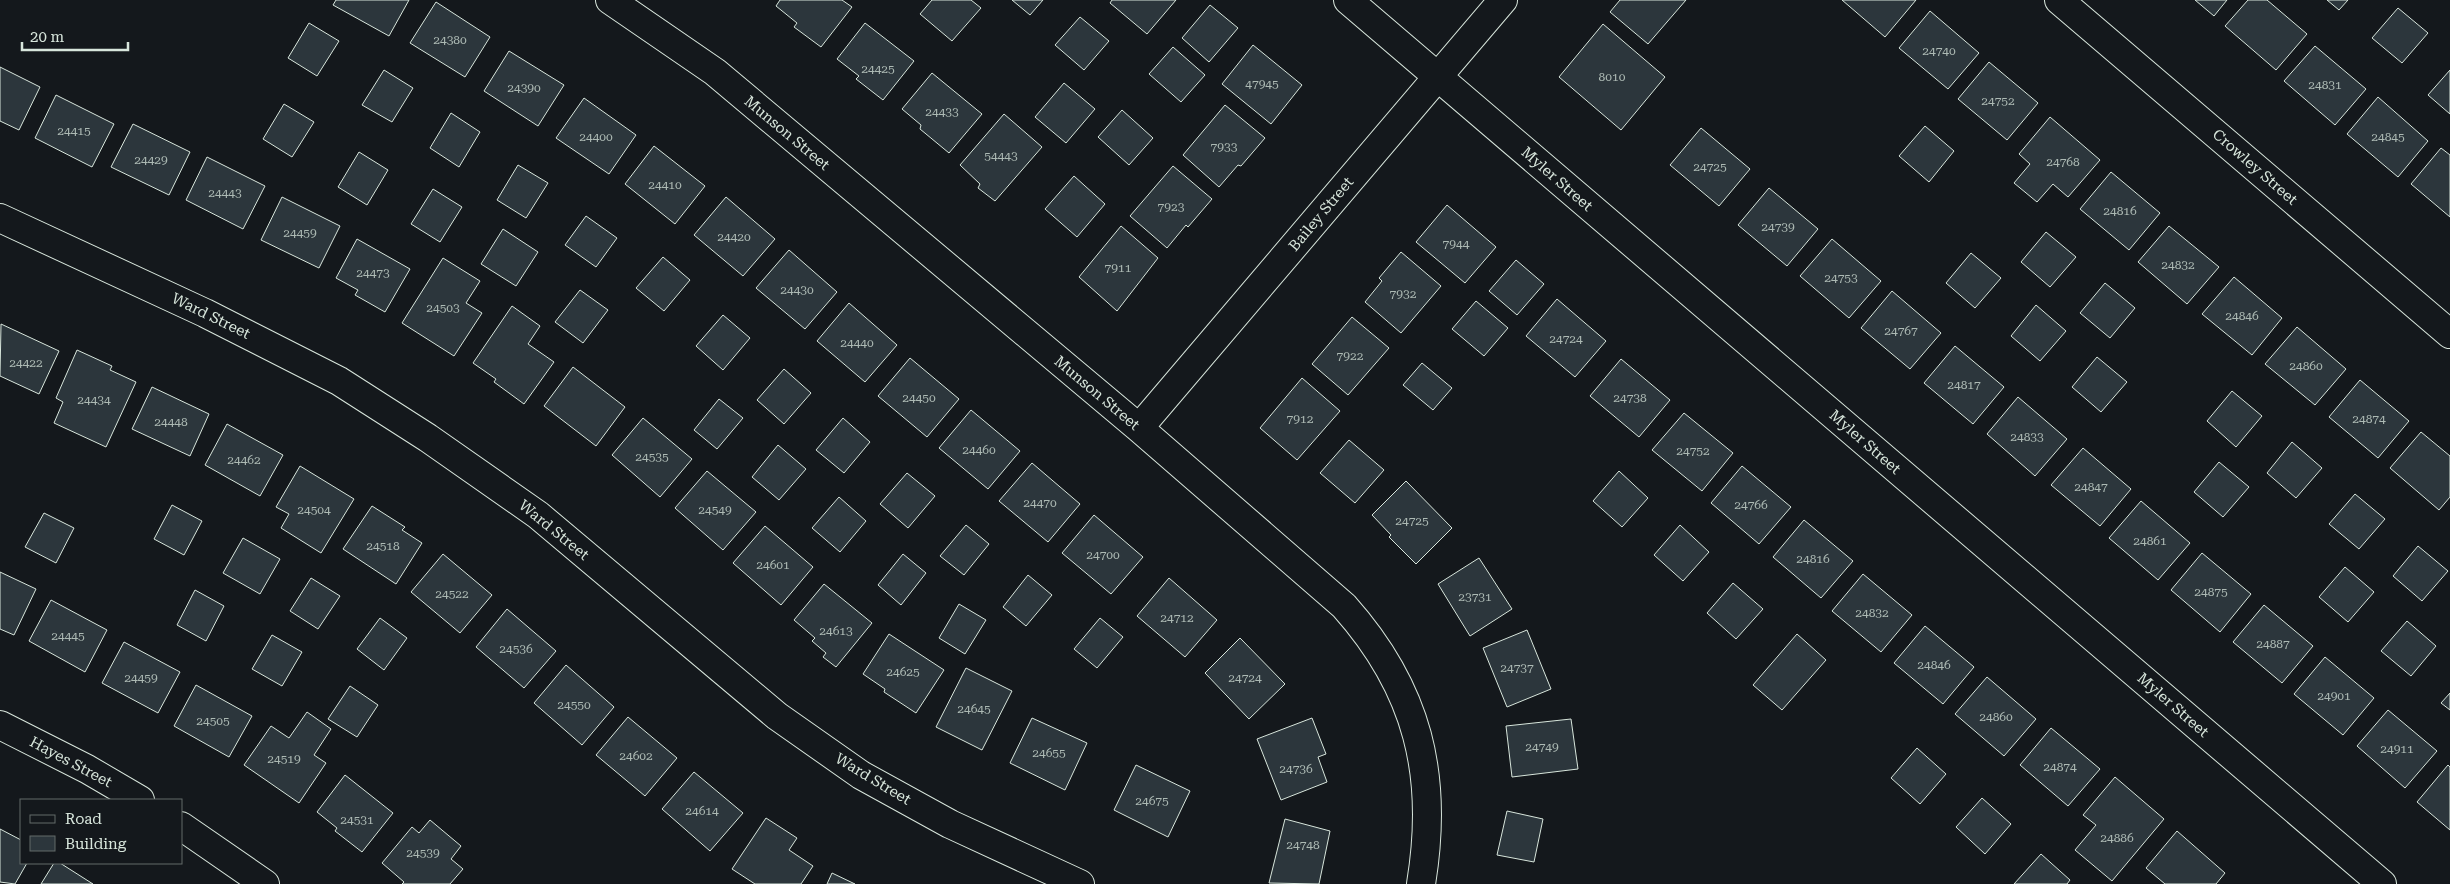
<svg xmlns="http://www.w3.org/2000/svg" width="2450" height="884" viewBox="0 0 2450 884" font-family="'Roboto Serif',serif">
<style>
.building{fill:#2c363c;stroke:#d8e6dc}
.lines{fill:none;stroke-linecap:round;stroke-linejoin:round}
.minor-casing{stroke:#d8e6dc;stroke-width:30}
.minor{stroke:#14181c;stroke-width:28}
.labels{text-anchor:middle;dominant-baseline:central;stroke-width:4;stroke-linejoin:round;paint-order:stroke}
.number-label{font-size:12px;fill:#adbab4}
.street-label{font-size:15px;fill:#d8e6dc;stroke:#14181c}
</style>
<rect width="100%" height="100%" fill="#14181c"/>
<path class="building" d="M336,0H409L389,36L333,5Z
M780,0H842L852,7L821,47L794,27L797,23L776,6Z
M932,0H971L981,8L952,41L920,14Z
M1012,0H1043L1030,15Z
M1112,0H1176L1147,34L1110,3Z
M1620,0H1686L1648,44L1610,12Z
M1842,0H1916L1885,37Z
M2195,0H2227L2214,16Z
M2248,0H2267L2307,34L2276,70L2225,26Z
M2327,0H2348L2339,10Z
M436,2L490,37L465,77L410,43Z
M1210,5L1238,28L1209,62L1182,38Z
M2398,8L2428,33L2402,63L2372,38Z
M1930,11L1979,53L1948,89L1899,48Z
M1080,17L1109,41L1084,70L1055,45Z
M309,23L339,41L317,76L288,58Z
M865,23L914,61L883,100L856,79L859,76L837,59Z
M1603,24L1665,77L1621,130L1559,77Z
M1253,45L1302,85L1271,124L1222,84Z
M2315,46L2366,89L2335,125L2284,81Z
M1173,47L1205,75L1181,102L1149,74Z
M509,51L564,85L538,126L484,91Z
M1989,62L2038,103L2007,140L1958,99Z
M0,67L40,87L19,130L0,121Z
M384,70L413,88L392,122L362,105Z
M2450,70V114L2428,95Z
M932,73L982,114L949,153L920,129L921,125L902,109Z
M1064,83L1095,109L1066,143L1035,117Z
M56,95L114,124L92,167L35,138Z
M2378,97L2428,141L2398,177L2347,134Z
M584,98L636,135L609,174L556,138Z
M284,104L314,122L292,157L263,139Z
M1225,105L1265,138L1241,166L1238,165L1219,187L1183,155Z
M1122,110L1153,138L1129,165L1098,137Z
M451,113L480,132L459,167L430,148Z
M1004,114L1042,147L995,201L978,188L980,184L960,165Z
M2050,117L2100,160L2068,197L2053,184L2037,202L2014,183L2030,164L2019,154Z
M133,124L190,152L169,195L111,167Z
M1925,126L1954,151L1929,182L1899,156Z
M1701,128L1750,169L1719,206L1670,165Z
M654,146L705,186L675,224L625,184Z
M2441,148L2450,155V217L2411,184Z
M359,152L388,170L367,205L338,187Z
M207,157L265,186L243,229L186,200Z
M518,165L548,183L526,218L497,200Z
M1173,166L1212,199L1188,227L1186,225L1167,248L1130,216Z
M2111,172L2160,213L2129,250L2080,209Z
M1074,176L1105,204L1077,237L1045,209Z
M1769,188L1818,229L1787,266L1738,225Z
M433,189L462,207L440,242L411,224Z
M282,197L340,226L319,268L261,240Z
M726,197L775,239L743,276L694,235Z
M1447,205L1496,247L1465,283L1416,242Z
M586,216L617,238L596,267L565,245Z
M1121,226L1158,258L1117,311L1079,277Z
M2169,226L2219,267L2187,304L2138,262Z
M503,229L538,252L516,286L481,264Z
M2046,232L2076,257L2050,287L2021,262Z
M357,239L410,269L385,312L355,295L358,290L336,278Z
M1832,239L1881,281L1849,318L1800,276Z
M789,250L837,292L805,329L756,288Z
M1401,252L1441,286L1401,333L1365,302L1382,281L1379,278Z
M1971,253L2001,278L1975,308L1946,283Z
M663,257L690,280L664,311L636,288Z
M443,258L480,281L466,303L482,313L454,356L402,323Z
M1516,260L1544,284L1517,315L1489,291Z
M2234,277L2282,318L2252,355L2202,314Z
M2105,283L2135,308L2110,338L2080,313Z
M580,290L608,310L583,343L555,322Z
M1892,291L1941,333L1910,369L1861,328Z
M1557,299L1606,341L1575,377L1526,336Z
M1476,301L1508,328L1484,356L1452,329Z
M849,303L897,345L865,382L817,341Z
M2036,305L2066,331L2040,361L2011,336Z
M512,306L540,326L528,344L554,362L524,404L494,382L496,379L473,363Z
M723,315L750,338L723,370L696,346Z
M1352,317L1389,348L1348,395L1312,364Z
M1,324L59,351L39,394L0,376Z
M2297,327L2346,369L2315,405L2265,364Z
M1955,346L2004,387L1973,424L1924,383Z
M77,350L112,366L110,370L136,382L106,447L54,423L63,402L56,398Z
M2097,357L2127,382L2101,412L2072,387Z
M910,358L959,399L927,437L878,396Z
M1621,359L1670,400L1639,437L1590,396Z
M1422,363L1452,388L1433,410L1403,385Z
M573,367L625,407L596,446L544,406Z
M784,369L811,393L784,424L757,400Z
M1302,378L1340,411L1297,460L1260,428Z
M2360,380L2409,421L2378,458L2329,417Z
M152,387L209,414L190,456L132,429Z
M2232,391L2262,416L2236,447L2207,421Z
M2018,397L2067,439L2035,476L1987,434Z
M719,399L743,418L717,449L694,430Z
M971,410L1020,451L988,489L939,448Z
M1684,413L1733,453L1702,491L1652,450Z
M643,418L692,459L660,497L612,455Z
M843,418L870,442L844,473L816,450Z
M227,424L283,455L260,496L205,465Z
M2421,432L2450,456V497L2439,510L2390,468Z
M1349,440L1384,470L1355,503L1320,473Z
M2292,442L2322,468L2296,498L2267,473Z
M778,445L806,469L779,500L752,477Z
M2083,448L2131,489L2100,526L2051,485Z
M2219,462L2249,487L2223,517L2194,492Z
M1032,463L1080,504L1048,542L999,501Z
M300,466L354,499L321,553L281,528L289,514L276,507Z
M1742,466L1791,507L1759,544L1711,503Z
M707,471L756,512L723,550L675,508Z
M1619,471L1648,498L1622,527L1593,501Z
M907,473L935,496L908,528L880,504Z
M1406,481L1452,528L1416,564L1389,537L1391,535L1372,515Z
M2355,494L2385,519L2359,549L2329,524Z
M839,497L866,521L840,552L812,528Z
M2141,501L2190,543L2158,580L2109,538Z
M172,505L202,521L184,555L154,539Z
M372,506L405,527L402,530L422,543L396,584L343,549Z
M44,513L74,528L56,563L25,547Z
M1094,515L1143,557L1111,594L1062,553Z
M1804,520L1853,561L1821,598L1773,557Z
M966,525L989,544L964,575L940,556Z
M1680,525L1709,552L1683,581L1654,555Z
M765,526L813,567L781,605L733,563Z
M243,538L280,559L260,594L223,573Z
M2418,546L2448,571L2422,601L2393,576Z
M2202,553L2251,594L2220,632L2171,590Z
M443,554L492,595L460,633L411,592Z
M903,554L926,573L901,605L878,585Z
M1479,558L1512,609L1470,636L1438,584Z
M2345,567L2374,592L2348,622L2319,597Z
M0,572L36,589L14,635L0,629Z
M1863,574L1912,615L1881,652L1832,611Z
M1028,575L1052,595L1026,626L1003,607Z
M311,578L340,596L318,629L290,611Z
M1169,578L1217,620L1185,657L1137,616Z
M1733,583L1763,609L1736,639L1707,613Z
M824,584L872,623L836,667L823,657L826,653L812,641L815,638L794,620Z
M195,590L224,606L206,641L177,625Z
M51,600L107,630L85,672L29,641Z
M959,604L986,620L965,654L939,638Z
M2264,605L2313,646L2282,683L2233,642Z
M507,609L556,651L524,688L476,647Z
M380,618L407,638L384,670L357,649Z
M1100,618L1123,637L1097,668L1074,649Z
M2407,621L2436,646L2411,676L2381,651Z
M1925,626L1974,667L1943,704L1894,663Z
M1527,630L1551,689L1507,707L1483,648Z
M889,634L944,670L916,713L884,692L885,689L863,674Z
M1797,634L1826,660L1782,710L1753,685Z
M272,635L302,652L282,686L252,669Z
M1240,638L1285,684L1249,719L1205,673Z
M124,642L180,672L158,713L102,683Z
M2325,657L2374,698L2343,735L2294,694Z
M566,665L614,707L582,745L534,703Z
M966,668L1012,691L982,750L936,727Z
M1987,677L2036,719L2004,756L1955,714Z
M196,685L252,716L229,757L174,726Z
M350,686L378,705L357,737L328,719Z
M2450,693V710L2441,703Z
M2388,710L2437,751L2405,788L2357,746Z
M307,712L331,729L314,755L326,763L299,803L244,765L271,726L289,738Z
M628,717L677,758L645,796L596,755Z
M1032,718L1087,743L1065,790L1010,763Z
M1312,718L1326,754L1318,757L1327,782L1281,800L1257,739Z
M1571,719L1578,769L1512,777L1506,726Z
M2051,728L2100,769L2068,806L2020,765Z
M1917,748L1946,774L1920,804L1891,778Z
M1136,765L1190,791L1168,837L1114,810Z
M2448,765L2450,767V830L2417,802Z
M694,772L743,813L710,851L662,809Z
M345,775L393,813L362,852L335,831L337,828L317,812Z
M2115,777L2164,819L2112,881L2075,850L2096,825L2083,815Z
M1982,798L2011,824L1985,854L1956,827Z
M1507,811L1543,819L1534,862L1497,855Z
M766,818L797,838L789,850L813,866L801,884H755L732,869Z
M1285,819L1330,831L1319,884L1269,883Z
M430,820L461,846L451,859L463,869L450,884H402L404,882L382,863L412,827L419,833Z
M0,829L21,840V863H27L15,884L0,882Z
M2177,831L2225,873L2216,884H2165L2146,868Z
M2041,854L2070,880L2067,884H2014Z
M54,863H60L93,884H41Z
M832,873L855,884H827Z"/>
<g class="lines">
<g class="minor-casing">
<path id="minor" d="M610,0L715,72L1139,428L1344,606C1418,689 1439,775 1421,884
M1348,0L2382,884
M2059,0L2450,334
M0,218L205,313L339,381L428,438L538,515L777,716L861,775L950,824L1080,884
M1139,428L1503,0
M0,725L87,769L140,800
M181,826L265,884"/>
</g>
<use href="#minor" class="minor"/>
</g>
<g class="labels">
<g class="number-label">
<text x="450" y="40">24380</text>
<text x="1939" y="51">24740</text>
<text x="878" y="69">24425</text>
<text x="1612" y="77">8010</text>
<text x="1262" y="84">47945</text>
<text x="2325" y="85">24831</text>
<text x="524" y="88">24390</text>
<text x="1998" y="101">24752</text>
<text x="942" y="112">24433</text>
<text x="74" y="131">24415</text>
<text x="596" y="137">24400</text>
<text x="2388" y="137">24845</text>
<text x="1224" y="147">7933</text>
<text x="1001" y="156">54443</text>
<text x="151" y="160">24429</text>
<text x="2063" y="162">24768</text>
<text x="1710" y="167">24725</text>
<text x="665" y="185">24410</text>
<text x="225" y="193">24443</text>
<text x="1171" y="207">7923</text>
<text x="2120" y="211">24816</text>
<text x="1778" y="227">24739</text>
<text x="300" y="233">24459</text>
<text x="734" y="237">24420</text>
<text x="1456" y="244">7944</text>
<text x="2178" y="265">24832</text>
<text x="1118" y="268">7911</text>
<text x="373" y="273">24473</text>
<text x="1841" y="278">24753</text>
<text x="797" y="290">24430</text>
<text x="1403" y="294">7932</text>
<text x="443" y="308">24503</text>
<text x="2242" y="316">24846</text>
<text x="1901" y="331">24767</text>
<text x="1566" y="339">24724</text>
<text x="857" y="343">24440</text>
<text x="1350" y="356">7922</text>
<text x="26" y="363">24422</text>
<text x="2306" y="366">24860</text>
<text x="1964" y="385">24817</text>
<text x="919" y="398">24450</text>
<text x="1630" y="398">24738</text>
<text x="94" y="400">24434</text>
<text x="1300" y="419">7912</text>
<text x="2369" y="419">24874</text>
<text x="171" y="422">24448</text>
<text x="2027" y="437">24833</text>
<text x="979" y="450">24460</text>
<text x="1693" y="451">24752</text>
<text x="652" y="457">24535</text>
<text x="244" y="460">24462</text>
<text x="2091" y="487">24847</text>
<text x="1040" y="503">24470</text>
<text x="1751" y="505">24766</text>
<text x="314" y="510">24504</text>
<text x="715" y="510">24549</text>
<text x="1412" y="521">24725</text>
<text x="2150" y="541">24861</text>
<text x="383" y="546">24518</text>
<text x="1103" y="555">24700</text>
<text x="1813" y="559">24816</text>
<text x="773" y="565">24601</text>
<text x="2211" y="592">24875</text>
<text x="452" y="594">24522</text>
<text x="1475" y="597">23731</text>
<text x="1872" y="613">24832</text>
<text x="1177" y="618">24712</text>
<text x="836" y="631">24613</text>
<text x="68" y="636">24445</text>
<text x="2273" y="644">24887</text>
<text x="516" y="649">24536</text>
<text x="1934" y="665">24846</text>
<text x="1517" y="668">24737</text>
<text x="903" y="672">24625</text>
<text x="141" y="678">24459</text>
<text x="1245" y="678">24724</text>
<text x="2334" y="696">24901</text>
<text x="574" y="705">24550</text>
<text x="974" y="709">24645</text>
<text x="1996" y="717">24860</text>
<text x="213" y="721">24505</text>
<text x="1542" y="747">24749</text>
<text x="2397" y="749">24911</text>
<text x="1049" y="753">24655</text>
<text x="636" y="756">24602</text>
<text x="284" y="759">24519</text>
<text x="2060" y="767">24874</text>
<text x="1296" y="769">24736</text>
<text x="1152" y="801">24675</text>
<text x="702" y="811">24614</text>
<text x="357" y="820">24531</text>
<text x="2117" y="838">24886</text>
<text x="1303" y="845">24748</text>
<text x="423" y="853">24539</text>
</g>
<g class="street-label">
<text transform="translate(787 133) rotate(40)">Munson Street</text>
<text transform="translate(2255 167) rotate(41)">Crowley Street</text>
<text transform="translate(1557 179) rotate(41)">Myler Street</text>
<text transform="translate(1321 214) rotate(-50)">Bailey Street</text>
<text transform="translate(211 316) rotate(26)">Ward Street</text>
<text transform="translate(1097 393) rotate(40)">Munson Street</text>
<text transform="translate(1865 442) rotate(41)">Myler Street</text>
<text transform="translate(554 530) rotate(39)">Ward Street</text>
<text transform="translate(2173 705) rotate(41)">Myler Street</text>
<text transform="translate(71 762) rotate(28)">Hayes Street</text>
<text transform="translate(873 779) rotate(31)">Ward Street</text>
</g>
</g>
<rect x="20" y="799" width="162" height="65" fill="#14181c" stroke="#626a69"/>
<rect x="30" y="815" width="25" height="8" fill="#14181c" stroke="#626a69"/>
<text x="65" y="824" font-size="15" fill="#d8e6dc">Road</text>
<rect x="30" y="836" width="25" height="15" fill="#2c363c" stroke="#626a69"/>
<text x="65" y="849" font-size="15" fill="#d8e6dc">Building</text>
<path d="M22 42v8h106v-8" fill="none" stroke="#d8e6dc" stroke-width="2.5"/>
<text x="30" y="42" font-size="15" fill="#d8e6dc" stroke="#14181c" stroke-width="4" paint-order="stroke">20 m</text>
</svg>
